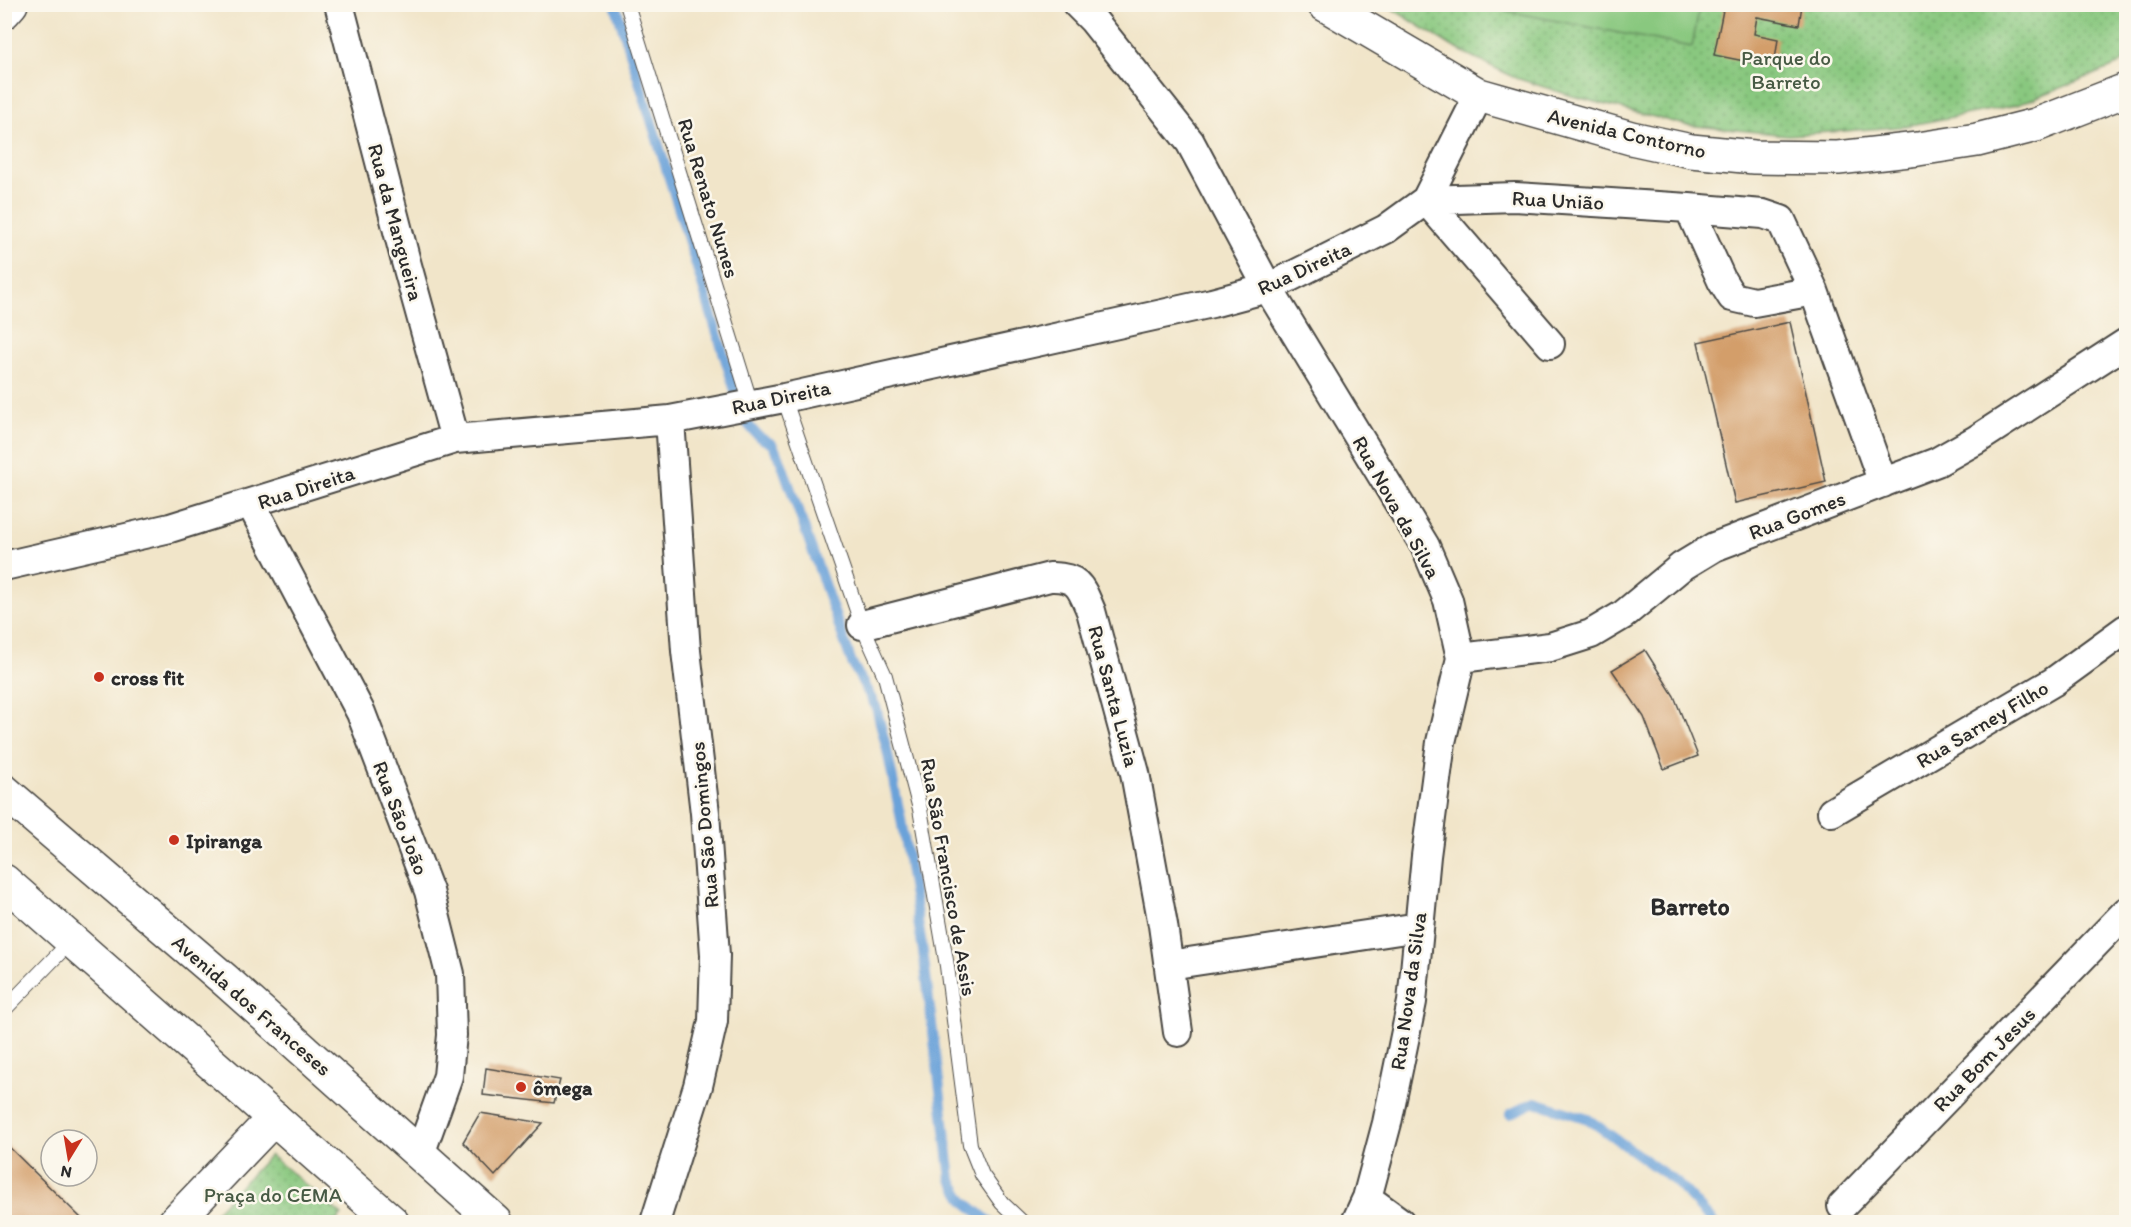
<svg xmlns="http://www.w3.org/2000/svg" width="2131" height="1227" viewBox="0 0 2131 1227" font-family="Itim,sans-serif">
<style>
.park{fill:url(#park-dots);stroke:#5a7a55;stroke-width:1.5}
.pitch{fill:#89c87f;stroke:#5a7a55;stroke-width:1.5}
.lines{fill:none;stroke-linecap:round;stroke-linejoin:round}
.stream{stroke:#6ba2d9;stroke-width:10}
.building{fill:#d39e6a}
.lane-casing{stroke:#494743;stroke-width:16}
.street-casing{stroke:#494743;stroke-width:32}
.secondary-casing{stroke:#494743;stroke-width:36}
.primary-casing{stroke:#494743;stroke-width:36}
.lane{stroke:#fff;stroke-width:14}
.street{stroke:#fff;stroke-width:28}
.secondary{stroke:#fff;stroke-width:33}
.primary{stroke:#fff;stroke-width:33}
.poi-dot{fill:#c8321e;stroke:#fbf7ec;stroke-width:2}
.labels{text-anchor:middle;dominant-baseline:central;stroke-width:5;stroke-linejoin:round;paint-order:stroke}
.park-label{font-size:21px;fill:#475a44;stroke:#fbf7ec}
.street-label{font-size:21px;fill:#2b2b2b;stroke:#fbf7ec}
.poi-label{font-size:21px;font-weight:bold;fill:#2b2b2b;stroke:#fbf7ec;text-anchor:start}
.quarter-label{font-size:24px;font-weight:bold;fill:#2b2b2b;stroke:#fbf7ec}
</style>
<defs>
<pattern id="park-dots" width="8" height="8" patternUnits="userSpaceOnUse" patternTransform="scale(1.5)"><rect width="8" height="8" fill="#89c87f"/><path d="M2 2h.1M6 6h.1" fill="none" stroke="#70a368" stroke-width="1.8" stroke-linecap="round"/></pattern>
</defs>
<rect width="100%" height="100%" fill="#fbf7ec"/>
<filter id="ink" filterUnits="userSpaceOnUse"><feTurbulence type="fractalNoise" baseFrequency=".0167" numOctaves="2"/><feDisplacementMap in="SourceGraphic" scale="12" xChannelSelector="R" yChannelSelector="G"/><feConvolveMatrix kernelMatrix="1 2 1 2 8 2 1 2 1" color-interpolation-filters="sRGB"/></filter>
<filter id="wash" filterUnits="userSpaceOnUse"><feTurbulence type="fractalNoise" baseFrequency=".008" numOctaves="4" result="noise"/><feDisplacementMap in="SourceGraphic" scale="24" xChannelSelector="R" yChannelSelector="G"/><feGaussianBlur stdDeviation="1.35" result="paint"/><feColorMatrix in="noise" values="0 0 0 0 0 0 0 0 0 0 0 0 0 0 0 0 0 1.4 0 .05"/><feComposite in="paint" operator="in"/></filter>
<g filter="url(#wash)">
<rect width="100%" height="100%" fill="#f1e5c9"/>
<path class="park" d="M1386,5H2126V59L2118,65L2017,105L1900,127L1788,135L1685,125L1572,96L1513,77L1453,47Z
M270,1155L342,1215L335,1222H206Z"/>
<path class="pitch" d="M1507,5V4L1700,5L1692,47L1506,11Z"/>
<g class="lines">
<path class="stream" d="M615,4L744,420L759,437L772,444L779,456L852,663L876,707L887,750L901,819L923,951L951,1179L964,1201L990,1222
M1510,1114L1535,1102L1588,1119L1676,1182L1713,1222"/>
</g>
<g id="blocks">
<path class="building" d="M1724,5H1802L1799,25L1757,17L1754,34L1778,39L1774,67L1714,55Z
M1790,322L1826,482L1735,503L1698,342Z
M1645,650L1674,696L1698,756L1664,769L1644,717L1612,670Z
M486,1068L560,1080L554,1103L483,1095Z
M480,1113L543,1123L495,1176L463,1142Z
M4,1142L85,1222H4Z"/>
</g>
</g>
<g filter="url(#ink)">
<use href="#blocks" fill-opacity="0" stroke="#494743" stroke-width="1.5"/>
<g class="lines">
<g class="lane-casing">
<path id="lane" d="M627,4L751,404
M784,398L862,625L885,676L920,809L947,966L970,1145L982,1175L1002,1203L1022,1222
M4,1010L72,940"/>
</g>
<g class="street-casing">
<path id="street" d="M339,4L405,258L455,439
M1077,4L1093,20L1190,142L1268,288L1425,546L1448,600L1461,658L1441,742L1426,856L1412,1002L1387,1123L1367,1198L1356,1222
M1426,200L1515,197L1689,208L1763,214L1781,220L1814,291L1883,483
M1426,200L1550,344
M1689,208L1722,281L1732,297L1754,302L1814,291
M251,504L361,713L429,891L450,974L452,1035L448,1076L420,1154
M4,566L170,528L455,439L670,420L784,398L1212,303L1268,288L1386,229L1426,200L1479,95
M862,625L1050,577C1079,576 1081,588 1091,611L1135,773L1163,925L1178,1032
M1461,658L1550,647L1591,634L1623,615L1681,567L1714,547L1937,462L1976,440L2126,343
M1832,812L2053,682L2126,629
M1169,965L1419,927
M1367,1198L1400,1222
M1842,1206L2126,912
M655,1222L698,1086L713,1021L715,955L705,813L686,651L670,420"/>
</g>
<g class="secondary-casing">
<path id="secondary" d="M1324,4L1479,95L1631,138L1691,151L1754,157L1838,158L1918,149L1977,140L2036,125L2126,90
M4,12L11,4
M175,1222L274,1118"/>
</g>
<g class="primary-casing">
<path id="primary" d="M4,791L225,980L496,1222
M4,881L392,1222"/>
</g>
<use href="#lane" class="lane"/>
<use href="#street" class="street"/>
<use href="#secondary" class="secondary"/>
<use href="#primary" class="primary"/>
</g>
</g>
<g class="poi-dot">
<circle cx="99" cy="677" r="6"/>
<circle cx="174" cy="840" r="6"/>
<circle cx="521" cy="1087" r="6"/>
</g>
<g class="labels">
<g class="park-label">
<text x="1786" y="57">Parque do<tspan x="1786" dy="24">Barreto</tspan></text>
<text x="273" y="1194">Praça do CEMA</text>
</g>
<g class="street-label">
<text transform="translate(1627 133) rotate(13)">Avenida Contorno</text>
<text transform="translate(709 198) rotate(73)">Rua Renato Nunes</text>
<text transform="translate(1558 200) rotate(3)">Rua União</text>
<text transform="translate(396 222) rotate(75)">Rua da Mangueira</text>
<text transform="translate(1304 268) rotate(-25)">Rua Direita</text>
<text transform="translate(781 397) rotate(-12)">Rua Direita</text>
<text transform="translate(306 487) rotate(-18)">Rua Direita</text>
<text transform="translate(1397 507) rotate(61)">Rua Nova da Silva</text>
<text transform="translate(1797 515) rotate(-21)">Rua Gomes</text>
<text transform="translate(1114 696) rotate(75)">Rua Santa Luzia</text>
<text transform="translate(1982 724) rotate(-31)">Rua Sarney Filho</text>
<text transform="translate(401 818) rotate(69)">Rua São João</text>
<text transform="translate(704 825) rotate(-95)">Rua São Domingos</text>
<text transform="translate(949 877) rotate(80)">Rua São Francisco de Assis</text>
<text transform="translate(1408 991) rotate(-82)">Rua Nova da Silva</text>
<text transform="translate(252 1005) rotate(41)">Avenida dos Franceses</text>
<text transform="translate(1984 1059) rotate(-46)">Rua Bom Jesus</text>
</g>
<g class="poi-label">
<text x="111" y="677">cross fit</text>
<text x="186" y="840">Ipiranga</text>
<text x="533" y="1087">ômega</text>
</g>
<g class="quarter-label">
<text x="1690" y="906">Barreto</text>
</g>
</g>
<rect width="2131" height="1227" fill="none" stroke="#fbf7ec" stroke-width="24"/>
<g transform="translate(69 1158) rotate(191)"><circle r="28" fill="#fbf7ec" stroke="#a8a59f" stroke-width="1.5"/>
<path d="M0-4.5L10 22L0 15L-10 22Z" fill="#c8321e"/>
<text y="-9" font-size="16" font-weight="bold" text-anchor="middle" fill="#2b2b2b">N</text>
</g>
</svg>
